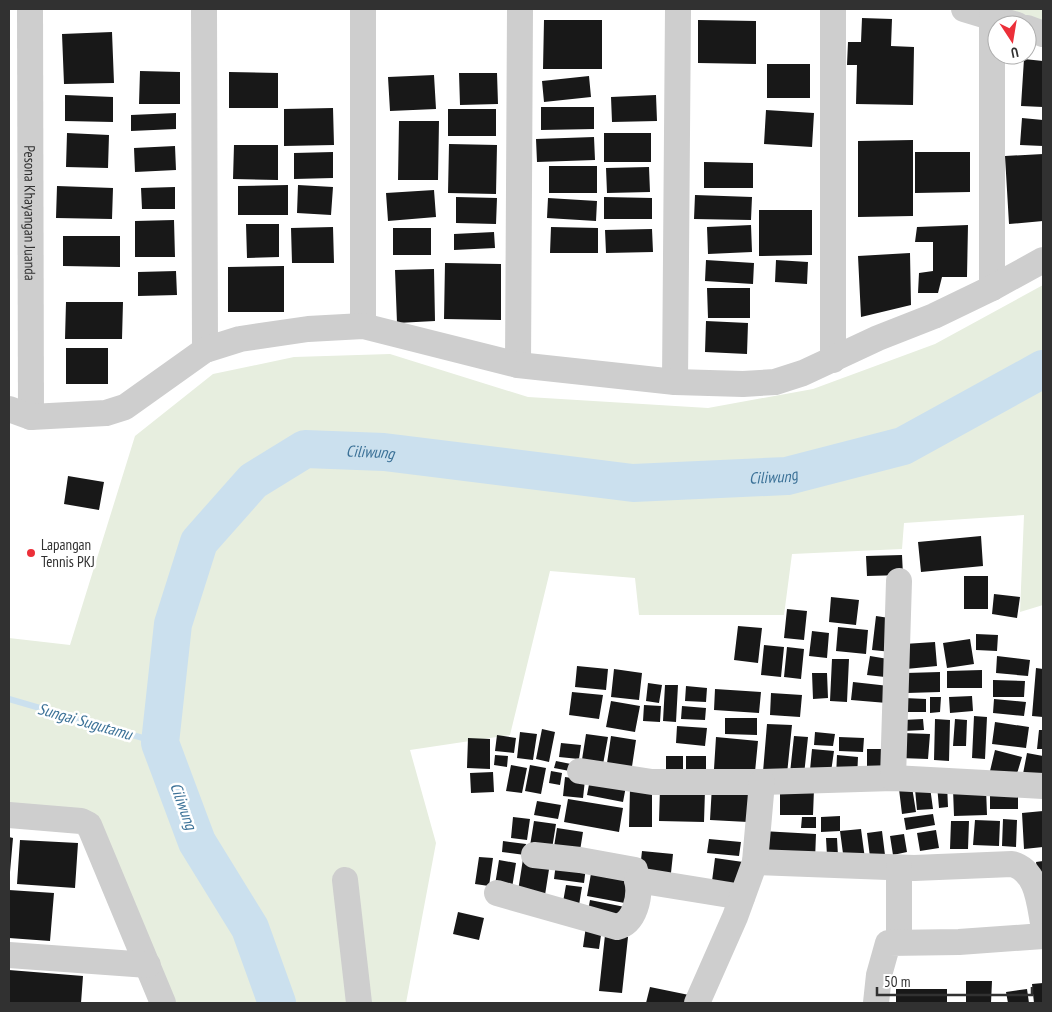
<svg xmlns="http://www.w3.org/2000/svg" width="1052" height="1012" viewBox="0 0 1052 1012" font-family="'PT Sans Narrow',sans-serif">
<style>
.green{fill:#e7eedf}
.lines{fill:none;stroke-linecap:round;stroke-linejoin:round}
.stream{stroke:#cbe0ee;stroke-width:6}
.river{stroke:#cbe0ee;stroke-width:38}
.building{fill:#181818}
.minor{stroke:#cecece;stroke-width:26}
.poi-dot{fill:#ec2f39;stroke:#fff;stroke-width:2}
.labels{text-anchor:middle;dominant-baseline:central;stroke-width:5;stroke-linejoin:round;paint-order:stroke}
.street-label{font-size:15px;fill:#313131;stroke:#fff}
.poi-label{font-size:15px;fill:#313131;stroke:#fff;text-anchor:start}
.water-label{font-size:16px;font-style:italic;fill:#3b7197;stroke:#fff}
</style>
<rect width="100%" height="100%" fill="#fff"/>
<path class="green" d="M987,9H1043V24Z
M1043,285V605L1020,612L1024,515L904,523L902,549L792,554L784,615H639L635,578L550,571L510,735L410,750L436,843L406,1003H167L91,815L9,813V638L70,645L135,436L213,374L294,357L390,354L528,397L708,408L813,389L935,344Z"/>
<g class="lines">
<path class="stream" d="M9,699L160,743"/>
<path class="river" id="s1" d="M277,1003L250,928L197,842L160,743L173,624L199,542L253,481L305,449L384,452L633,483L787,476L903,446L1043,369"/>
</g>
<path class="building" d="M862,18L892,19L891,46L914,47L913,105L856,104L857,65H847L848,42H861Z
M544,20H602V69H543Z
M698,20L756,21V64L698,63Z
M112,32L114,83L64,84L62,34Z
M1024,59L1043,61V107L1021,106Z
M767,64H810V98H767Z
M140,71L180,72V104H139Z
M229,72L278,73V108H229Z
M459,73H497L498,104L460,105Z
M434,75L436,109L390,111L388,77Z
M589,76L591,97L544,102L542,81Z
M65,95L113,97V122L65,121Z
M656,95L657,121L612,122L611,97Z
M541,107H594V129L541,130Z
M333,108L334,145L284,146V109Z
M448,109H496V136H448Z
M766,110L814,113L812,147L764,144Z
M176,113V129L131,131V115Z
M1022,118L1043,120V146L1020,145Z
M399,121H439L438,180H398Z
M67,133L109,135L108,168L66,167Z
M604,133H651V162H604Z
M594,137L595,160L537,162L536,139Z
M913,140V216L858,217V141Z
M449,144L497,145L496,194L448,193Z
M234,145H278V180L233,179Z
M175,146L176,170L135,172L134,148Z
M333,152V178L294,179V153Z
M915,152H970V192L915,193Z
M1043,154V221L1009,224L1005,156Z
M704,162L753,163V188H704Z
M549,166H597V193H549Z
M649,167L650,192L607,193L606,168Z
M288,185V215H238V186Z
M298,185L333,187L331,215L297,213Z
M57,186L113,188L112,219L56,218Z
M175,187V209H142L141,188Z
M434,190L436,217L388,221L386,193Z
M695,195L752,197L751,220L694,219Z
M456,197L497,198L496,224L456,223Z
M604,197L652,198V219H604Z
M548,198L597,201L596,221L547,218Z
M759,210H812V255L759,256Z
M174,220L175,257H135V221Z
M246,224H279V257L247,258Z
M751,225L752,252L708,254L707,227Z
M968,225L967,277H942L938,293H918L919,273L933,271V242H915L917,227Z
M333,227L334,263H292L291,228Z
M551,227L598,228V253H550Z
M393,228H431V255H393Z
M652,229L653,252L606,253L605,230Z
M494,232L495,248L454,250V234Z
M63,236H120V267L63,266Z
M910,253L911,305L861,317L858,256Z
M706,260L754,263L753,284L705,281Z
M776,260L808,262L807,284L775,282Z
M445,263L501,264V320L444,319Z
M284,266V312H228V267Z
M434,269L435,321L397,323L395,270Z
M176,271L177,295L138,296V272Z
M707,288H750V318H708Z
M66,302H123L122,339H65Z
M706,321L748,323L747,354L705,352Z
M66,348H108V384H66Z
M68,476L104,482L99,510L64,504Z
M981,536L983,566L921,572L918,542Z
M902,555L903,575L867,576L866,556Z
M964,576H988V609H964Z
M994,594L1020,597L1017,618L992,614Z
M831,597L859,600L856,625L829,622Z
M787,609L807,611L804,640L784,638Z
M876,616L896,619L892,652L872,650Z
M738,626L762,628L758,663L734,660Z
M838,627L868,630L866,654L836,651Z
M812,631L829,633L827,658L809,656Z
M976,634L998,635L997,651L976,650Z
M970,639L974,664L947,668L943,643Z
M935,642L937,666L906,669L904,644Z
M764,645L784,647L781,677L761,675Z
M787,647L804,649L801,679L784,677Z
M870,656L888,659L885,677L867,675Z
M997,656L1030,660L1028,676L996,673Z
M832,659H849L847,702L830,701Z
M577,666L608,669L606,690L575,687Z
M1036,668L1043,669V717L1032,716Z
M614,669L642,673L639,700L611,697Z
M982,670V688H947V671Z
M940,672V692L907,693L906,673Z
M812,673H827L828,698L813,699Z
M993,680L1025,681L1024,697H993Z
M853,682L889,686L887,703L851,700Z
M648,683L662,685L659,703L646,701Z
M665,685H678L676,722L663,721Z
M686,686L707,688L706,702L685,701Z
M715,689L761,692L759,713L714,710Z
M572,692L603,695L599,719L569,715Z
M771,693L802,695L800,717L770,715Z
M972,696L973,711L950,713L949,697Z
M930,697H941L940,712L930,713Z
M904,698L926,699V712H903Z
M994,699L1026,702L1024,716L993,713Z
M611,701L640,706L635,732L606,727Z
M644,705L661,706L660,722L643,721Z
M682,706L706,708L705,720L681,719Z
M974,716L987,717L985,759L972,758Z
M725,718H757V735L725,734Z
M923,719L924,730L903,731V720Z
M935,719L950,720L949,761L934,760Z
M955,719L967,720L966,746H953Z
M995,722L1029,727L1026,748L992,744Z
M767,724L792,725L787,774L763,772Z
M677,726L707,728L705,746L676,743Z
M542,729L555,732L549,762L536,759Z
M1039,730H1043V749H1037Z
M520,732L537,734L533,760L517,758Z
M815,732L835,734L833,746L814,745Z
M902,733L930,734L928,759L900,758Z
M586,734L608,737L602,770L581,766Z
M497,735L516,738L514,753L495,751Z
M611,736L636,740L631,773L606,770Z
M794,736L808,737L804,775L790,773Z
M716,737L758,741L755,772L714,769Z
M839,737L864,738L863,752L839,751Z
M468,738L490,739V769L467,768Z
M561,743L581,745L579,759L559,757Z
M812,749L834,751L831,772L810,770Z
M867,749H886V775H867Z
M995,750L1022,757L1016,777L990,771Z
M1027,753L1043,756V783L1022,779Z
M495,755L508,756L507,767L494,765Z
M837,755L858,757L857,778L836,777Z
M666,756H683V779H666Z
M686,756H706V780H686Z
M556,761L576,765L575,772L554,768Z
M511,765L527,768L522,793L506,791Z
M530,765L546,768L541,794L525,791Z
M551,771L562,773L560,785L549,783Z
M493,772L494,792L471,793L470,773Z
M591,774L627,781L623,802L587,795Z
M565,777L585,780L583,798L563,796Z
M947,784L948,807L939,808L937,785Z
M712,786L750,787L748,822L710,820Z
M912,787L916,812L902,814L899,789Z
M930,787L933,809L917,810L915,789Z
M630,788L652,789V827H629Z
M660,788L705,790L704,822L659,821Z
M986,788L987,815L954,816L953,789Z
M780,789H814L813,815H780Z
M1018,793V809H990V794Z
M568,799L623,808L619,832L564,822Z
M537,801L561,805L558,819L534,815Z
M1043,811V847L1024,849L1022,813Z
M933,814L935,825L906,830L904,818Z
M840,816V831L821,832V817Z
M513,817L530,819L527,840L511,838Z
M802,817H816V828H801Z
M1003,819L1017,820L1016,847L1002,846Z
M975,820L1000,821L999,846L973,845Z
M534,821L556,824L551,855L529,852Z
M951,821H969L968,849H950Z
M557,828L583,832L579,857L553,853Z
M861,829L865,859L844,861L840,831Z
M936,830L939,848L920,851L917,833Z
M762,831L816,834L815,860L760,857Z
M882,831L885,855L870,857L867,833Z
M904,834L907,852L893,855L890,836Z
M9,837L13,838L10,872H9Z
M826,838H837L838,856H827Z
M709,839L741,842L739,856L707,853Z
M20,840L78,843L75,888L17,884Z
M503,841L526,844L525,855L502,852Z
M642,851L673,854L670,882L639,878Z
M479,857L493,858L489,886L475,884Z
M715,858L743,862L739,893L711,889Z
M523,859L550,863L545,895L518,891Z
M499,860L516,863L512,888L495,885Z
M1043,861V885L1040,886L1036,862Z
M556,863L586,867L584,883L554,879Z
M592,868L635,877L630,904L587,896Z
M566,885L582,887L579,905L563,902Z
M9,890L54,893L50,941L9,938Z
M590,900L625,907L622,924L587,916Z
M458,912L484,918L479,940L453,934Z
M586,926L602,928L599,949L583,947Z
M605,935L628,937L622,993L599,991Z
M9,970L83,976L81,1003H9Z
M966,981H992L991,1003H966Z
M1043,983V1003H1034L1032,984Z
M650,987L689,995L687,1003H646Z
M896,989H947V1002H896Z
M1027,989L1029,1003H1008L1006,992Z"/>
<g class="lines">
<g class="minor">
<path id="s2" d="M30,9L31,417"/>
<path d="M204,9L205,350"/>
<path d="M833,9V360"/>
<path d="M964,9L1017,25"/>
<path d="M992,17V288"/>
<path d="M1027,28L1043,34"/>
<path d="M363,326V9"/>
<path d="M518,365L520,9"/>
<path d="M675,382L678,9"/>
<path d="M9,409L31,417L106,413L125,407L205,350L240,339L308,329L363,326L518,365L675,382L743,384L775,382L803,373L878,338L934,316L992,288L1043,260"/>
<path d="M580,771L652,782H762L893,778L1043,786"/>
<path d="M893,778L899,581"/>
<path d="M9,815L81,821L89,825L163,1003"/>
<path d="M534,855L580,860L635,870L637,880"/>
<path d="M755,862L914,868L1012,864C1037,871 1039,901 1043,923"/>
<path d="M345,880L359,1003"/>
<path d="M497,893L617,927C635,923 641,896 637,880L742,897"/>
<path d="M899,942V868"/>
<path d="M9,955L148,965"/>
<path d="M697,1003L735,917L755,862L762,782"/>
<path d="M876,1003L879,975L888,943L959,942L1043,936"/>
</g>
</g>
<circle class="poi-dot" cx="31" cy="553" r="5"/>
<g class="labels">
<g class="street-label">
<text stroke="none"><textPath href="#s2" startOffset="204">Pesona Khayangan Juanda</textPath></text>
</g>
<g class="poi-label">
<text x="41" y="544">Lapangan<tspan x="41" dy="17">Tennis PKJ</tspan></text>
</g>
<g class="water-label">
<text stroke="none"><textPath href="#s1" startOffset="700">Ciliwung</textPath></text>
<text stroke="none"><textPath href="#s1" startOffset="1105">Ciliwung</textPath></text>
<text transform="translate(85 721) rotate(16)">Sungai Sugutamu</text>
<text transform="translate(184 806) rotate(70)">Ciliwung</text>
</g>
</g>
<rect width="1052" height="1012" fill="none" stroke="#313131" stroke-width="20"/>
<g transform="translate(1012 40) rotate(168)"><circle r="24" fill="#ffffff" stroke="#adadad"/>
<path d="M0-4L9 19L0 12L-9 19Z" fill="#ec2f39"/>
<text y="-8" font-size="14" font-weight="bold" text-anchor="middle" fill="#313131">U</text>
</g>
<path d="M877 987v8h155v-8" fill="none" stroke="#313131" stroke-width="2.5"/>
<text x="884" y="987" font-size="15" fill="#313131" stroke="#ffffff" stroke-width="4" paint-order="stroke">50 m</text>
</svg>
